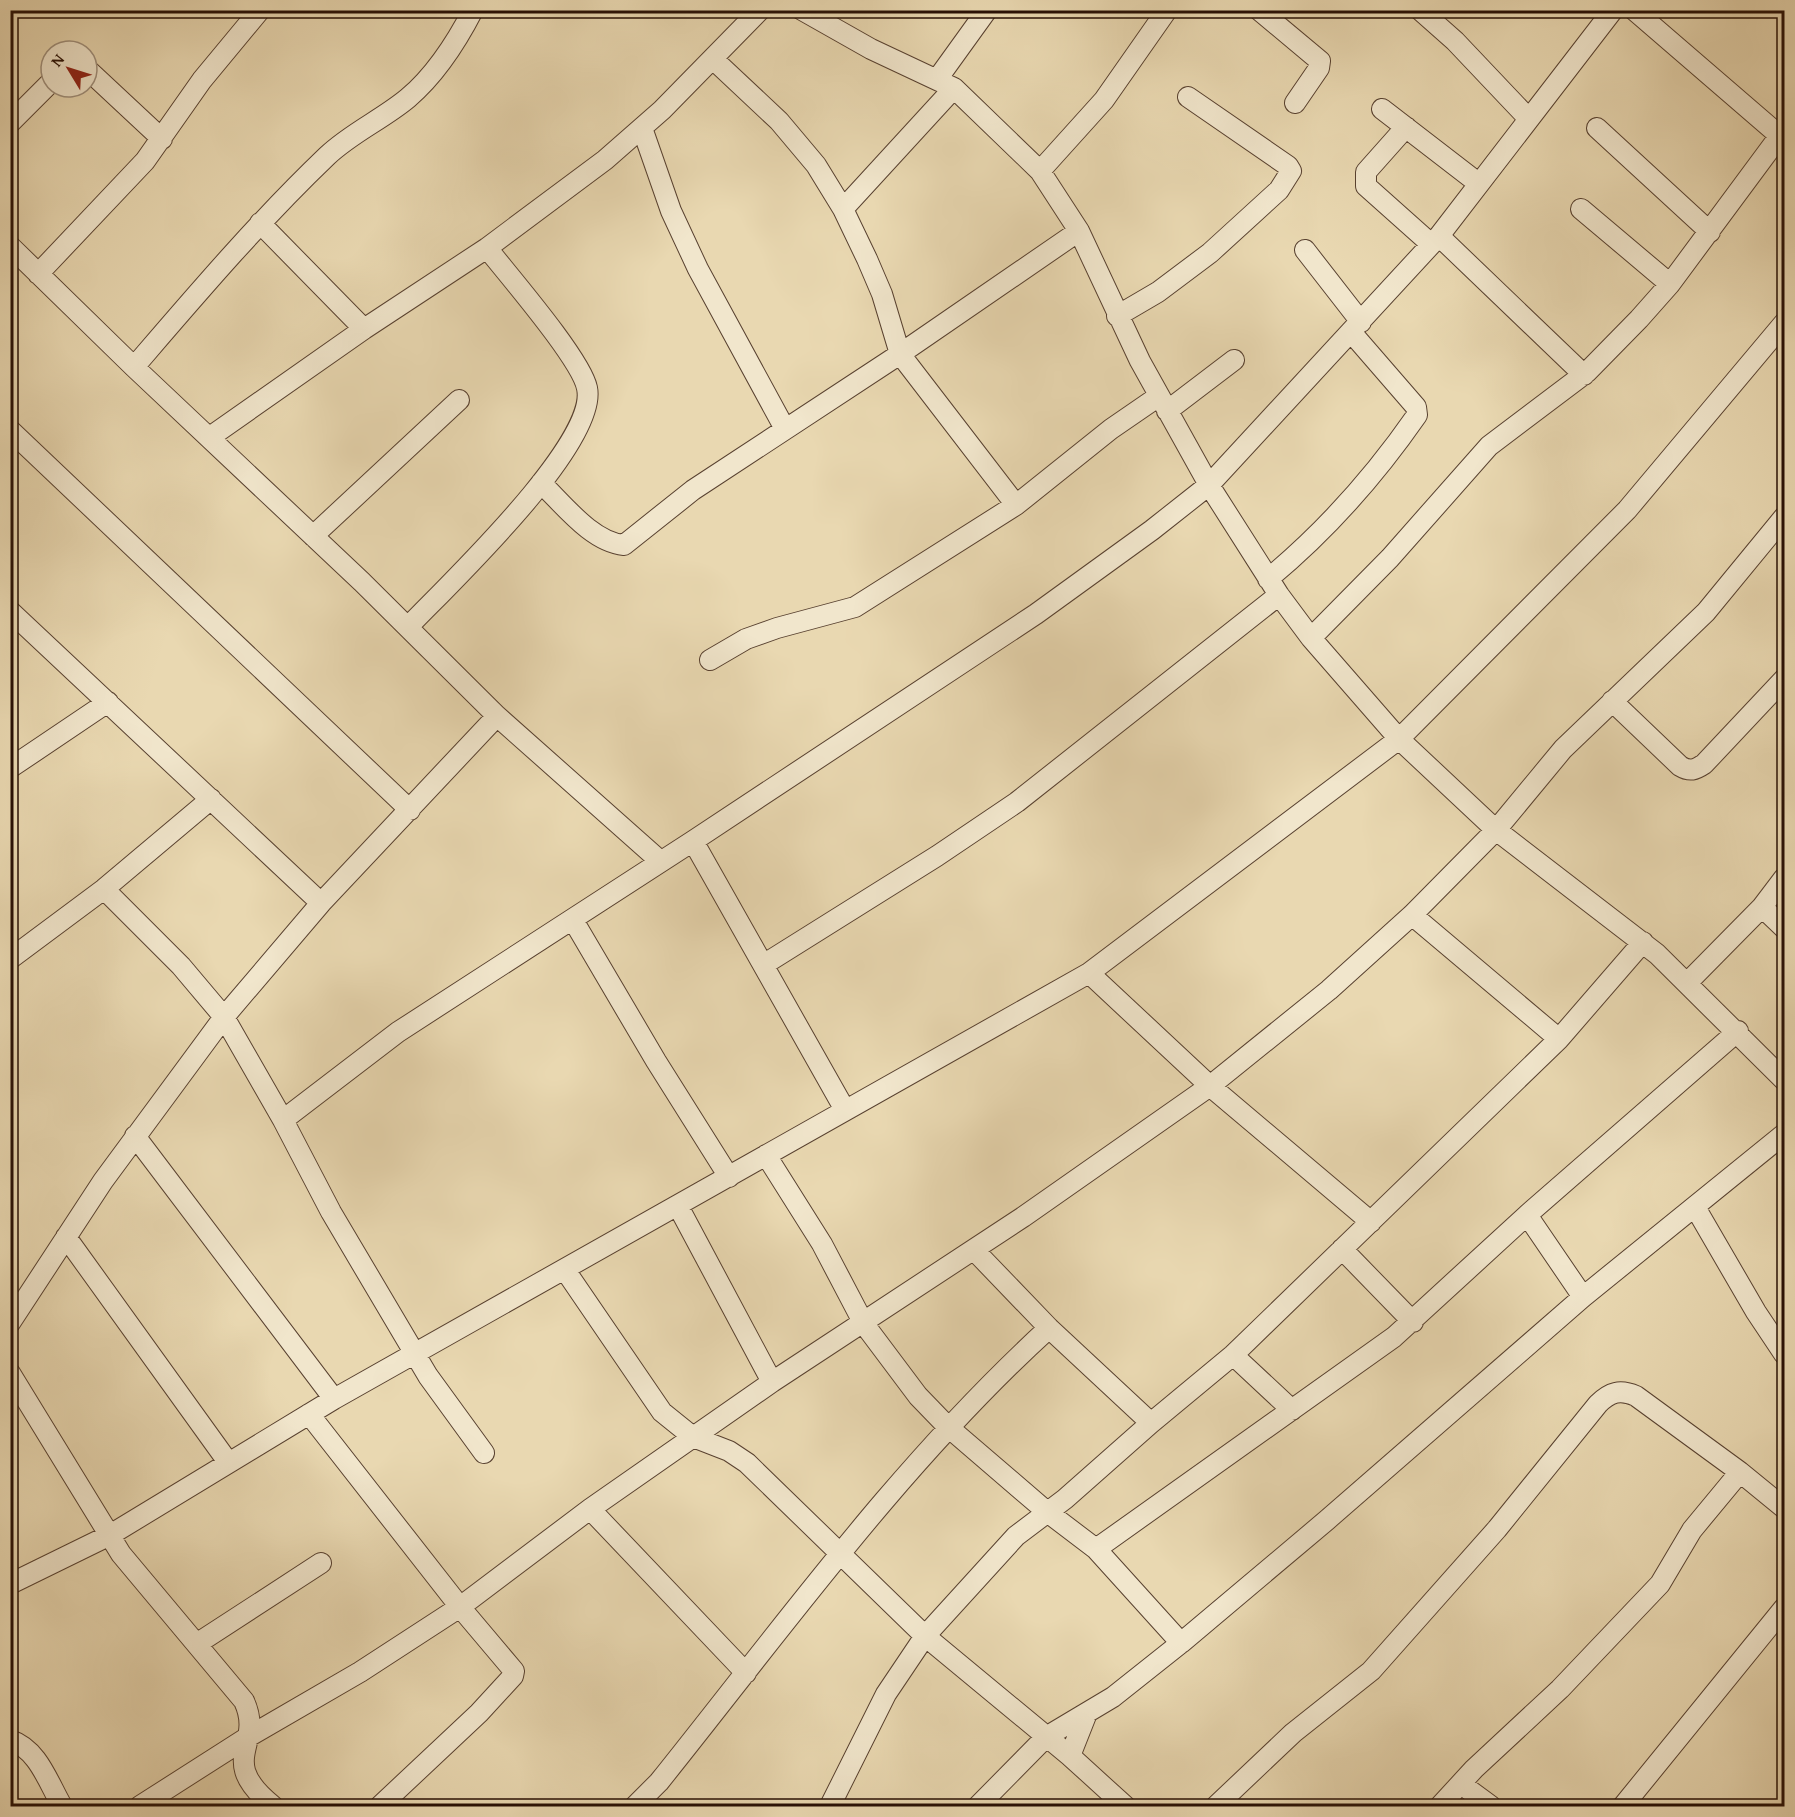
<svg xmlns="http://www.w3.org/2000/svg" width="1795" height="1817" viewBox="0 0 1795 1817" font-family="'Gentium Book Plus',serif">
<style>
.lines{fill:none;stroke-linecap:round;stroke-linejoin:round}
.minor-casing{stroke:#584130;stroke-width:22}
.minor{stroke:#f1e6cc;stroke-width:20}
</style>
<rect width="100%" height="100%" fill="#e9d8b1"/>
<filter id="stains"><feTurbulence type="fractalNoise" baseFrequency=".00333" numOctaves="4"/><feColorMatrix values="0 0 0 0 .2 0 0 0 0 .09 0 0 0 0 .02 0 0 0 .5 -.17"/></filter>
<radialGradient id="worn" r=".72"><stop offset=".6" stop-color="#630" stop-opacity="0"/><stop offset="1" stop-color="#630" stop-opacity=".3"/></radialGradient>
<g class="lines">
<g class="minor-casing">
<path id="minor" d="M802,10L871,49L954,88L1040,171L1079,231L1140,361L1209,485L1279,595L1311,638L1399,739L1496,830L1657,954L1784,1080
M1259,10L1320,61L1319,68L1295,103
M1420,10L1455,41L1528,118
M1634,10L1780,136
M714,60L779,121L816,165L843,209L867,259L882,294L900,354L1016,505
M87,69L162,139
M938,78L987,10
M1382,109L1478,183
M10,123L51,82
M1406,127L1366,172V186L1431,244
M642,128L671,211L698,269L785,429
M1597,128L1710,232
M1040,171L1104,100L1167,10
M843,209L954,88
M1581,209L1670,284
M260,223L364,329
M1439,236L1584,375
M10,246L134,367L362,582L497,716L659,860
M1305,250L1361,322
M38,274L145,161L202,80L260,10
M1117,316L1158,292L1210,253L1279,190L1291,171L1288,166L1188,97
M134,367C196,295 258,222 327,156C351,133 383,119 408,98C434,76 457,41 473,10
M1167,411L1234,360
M10,430L410,810
M210,437L364,329L487,248L605,160L662,110L760,10
M541,483C564,505 592,542 624,545L693,490L900,354L1079,231
M313,536L459,400
M1268,579C1326,531 1374,477 1417,415L1416,407L1351,332
M10,611L321,903
M408,627C447,586 599,443 587,388C581,359 509,276 487,248
M1311,638L1390,558L1489,446L1587,372L1639,319L1670,284L1784,130
M710,660L746,639L777,628L855,607L1016,505L1111,429L1159,396
M1612,701L1680,766C1690,772 1695,770 1704,764L1784,679
M10,768L108,702
M693,841L845,1110
M104,889L181,966L224,1017L283,1120L331,1212L428,1376L484,1453
M1762,907L1784,928
M1412,915L1559,1039
M573,920L656,1061L729,1177
M10,959L104,889L211,799
M763,965L937,856L1017,802L1279,595
M1089,973L1210,1086L1371,1222
M1688,982L1762,907L1784,878
M283,1120L398,1032L693,841L1036,614L1152,530L1209,485L1439,236L1613,10
M135,1136L334,1399
M766,1155L822,1244L864,1324L918,1396L947,1426L1046,1511L1096,1549L1181,1643
M678,1206L772,1382
M1695,1207L1756,1312L1784,1354
M1527,1215L1583,1297
M66,1237L228,1462
M1342,1249L1413,1322
M974,1250L1049,1328L1151,1423
M565,1270L662,1412L693,1437L729,1451L747,1463L925,1636L1070,1756L1125,1806
M10,1323L103,1181L224,1017L321,903L497,716
M1233,1355L1292,1410
M10,1373L121,1554L244,1701C265,1746 215,1759 273,1806
M309,1414L460,1607L514,1671L513,1676L479,1713L380,1806
M590,1509L746,1673
M1096,1549L1394,1337L1527,1215L1738,1031
M10,1584L110,1535L334,1399L1089,973L1399,739L1627,510L1784,323
M198,1643L321,1563
M10,1740C38,1749 48,1782 62,1806
M1070,1756L1087,1713
M1461,1784L1491,1806
M140,1806L248,1737L360,1672L460,1607L590,1509L772,1382L1023,1217L1210,1086L1329,990L1412,915L1496,830L1563,749L1706,612L1784,517
M635,1806L659,1782C784,1626 901,1463 1049,1328
M830,1806L886,1694L925,1636L1016,1536L1065,1499L1151,1423L1233,1355L1559,1039L1643,942
M978,1806L1046,1737L1113,1697L1181,1643L1327,1520L1583,1297L1784,1134
M1216,1806L1293,1733L1371,1671L1497,1529L1598,1404C1610,1392 1620,1389 1636,1396L1740,1472L1784,1508
M1440,1806L1474,1769L1560,1689L1660,1584L1692,1530L1740,1472
M1623,1806L1784,1608"/>
</g>
<use href="#minor" class="minor"/>
</g>
<rect width="1795" height="1817" fill="none" stroke="#e9d8b1" stroke-width="36"/>
<rect x="12" y="12" width="1771" height="1793" fill="none" stroke="#270f05" stroke-width="3"/>
<rect x="18" y="18" width="1759" height="1781" fill="none" stroke="#270f05" stroke-width="1.5"/>
<g transform="translate(69 69) rotate(308)"><circle r="28" fill="#f1e6cc" stroke="#a0907c" stroke-width="1.5"/>
<path d="M0-4.5L10 22L0 15L-10 22Z" fill="#8f2418"/>
<text y="-9" font-size="16" font-weight="bold" text-anchor="middle" fill="#270f05">N</text>
</g>
<rect width="100%" height="100%" filter="url(#stains)"/>
<rect width="100%" height="100%" fill="url(#worn)"/>
</svg>
